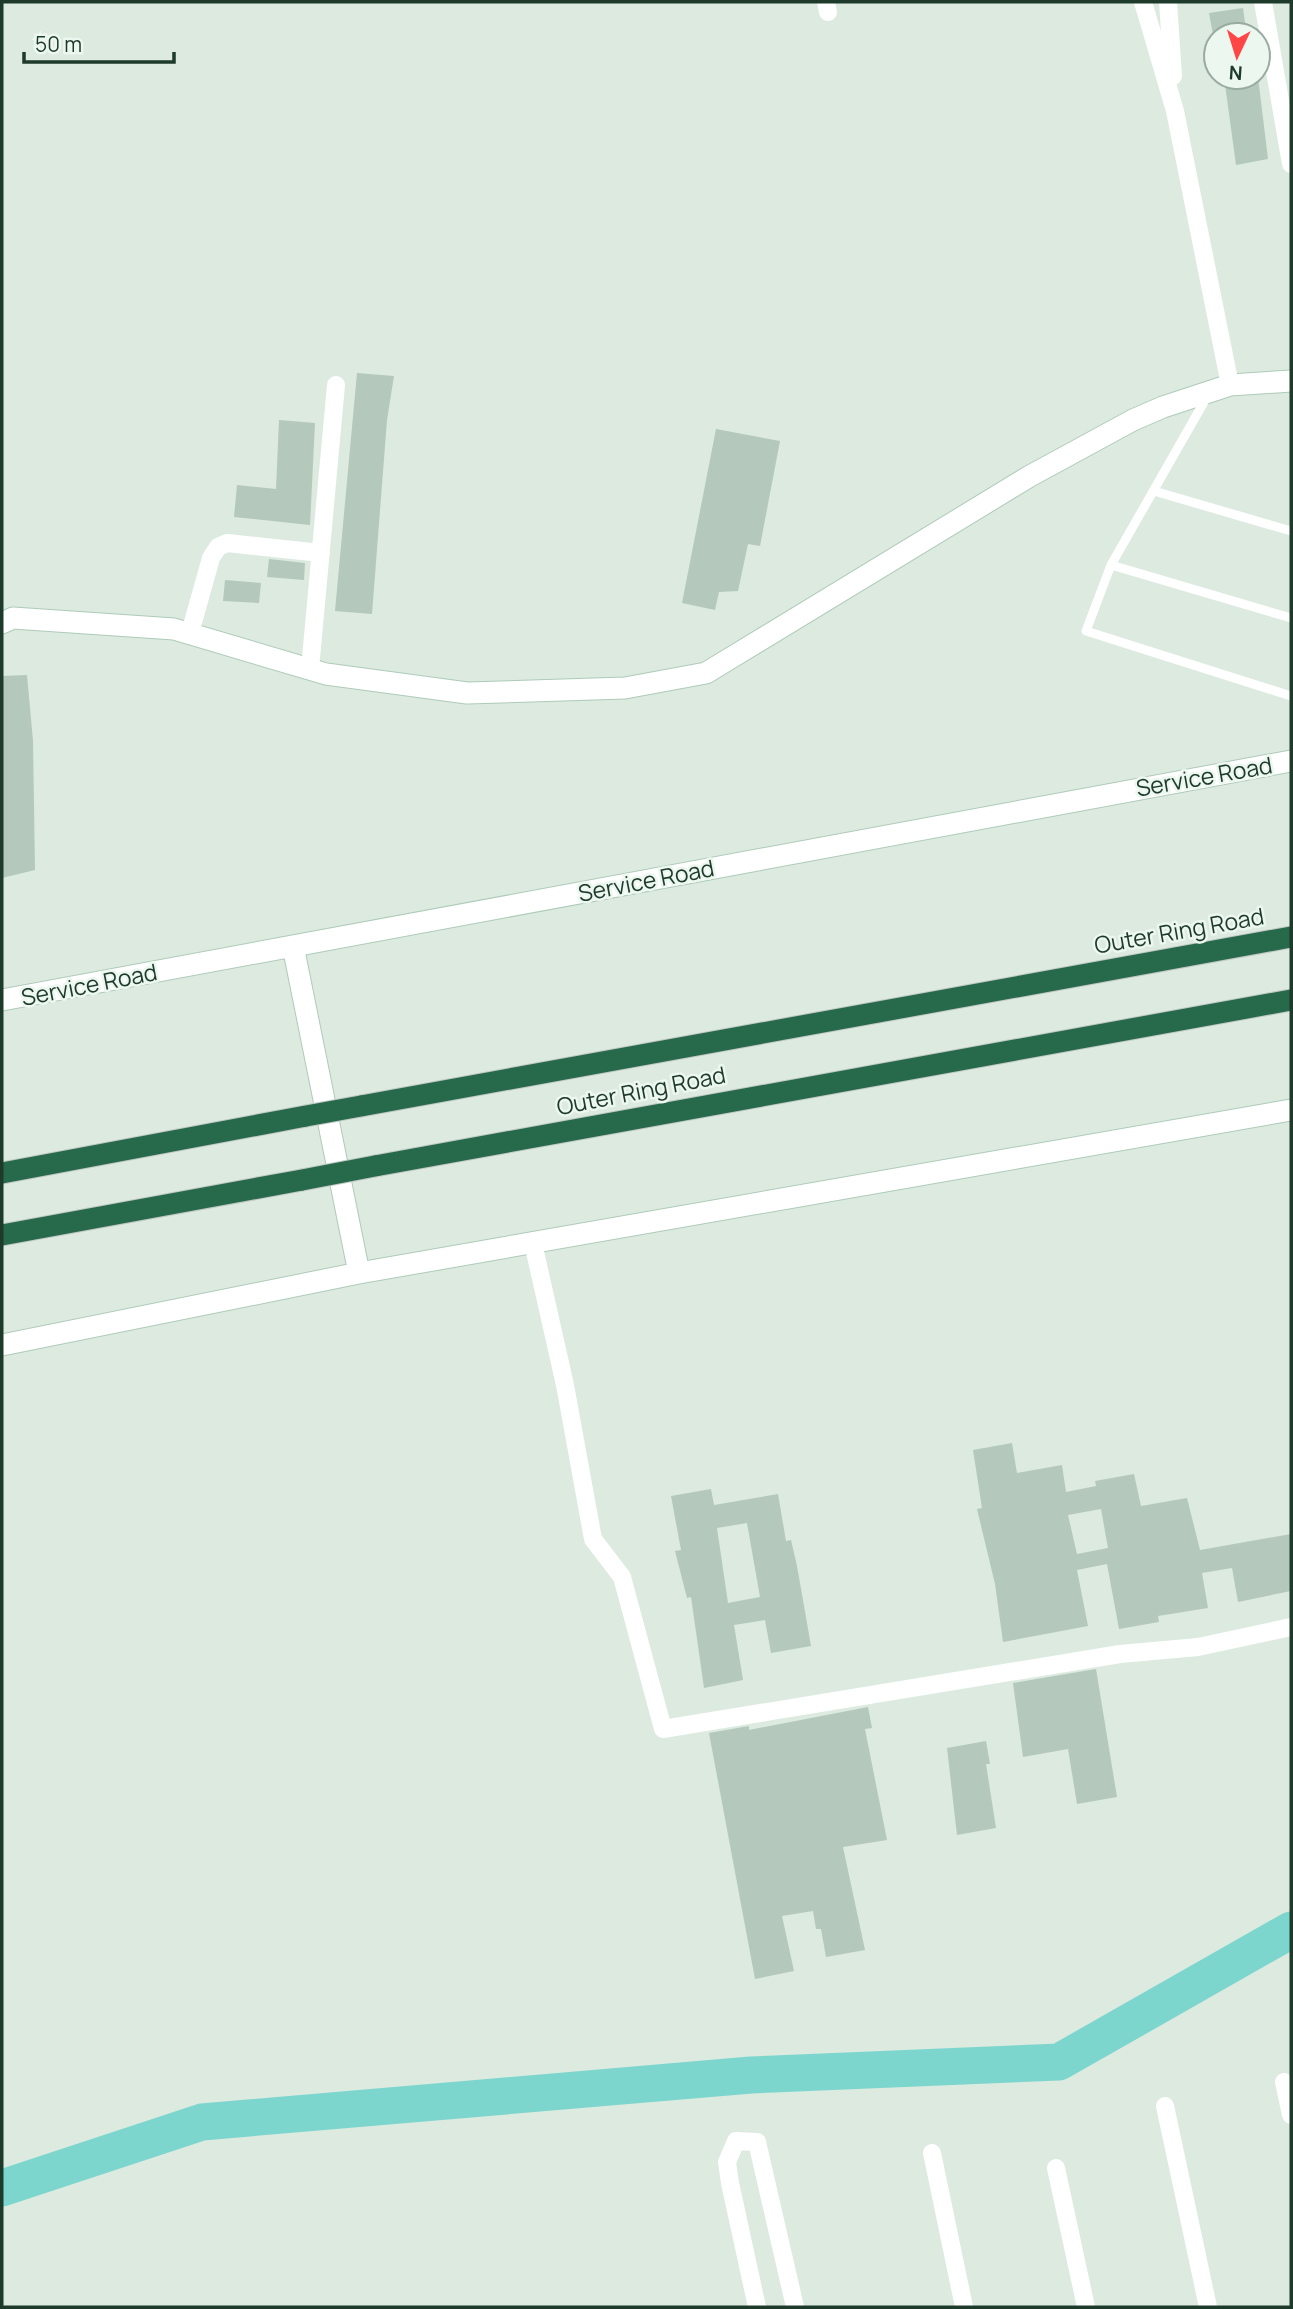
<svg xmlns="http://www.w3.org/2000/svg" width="1293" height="2309" viewBox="0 0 1293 2309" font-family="Manrope,sans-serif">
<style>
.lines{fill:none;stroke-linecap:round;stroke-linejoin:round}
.river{stroke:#7dd6ce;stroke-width:37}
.building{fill:#b4c8bb;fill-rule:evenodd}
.secondary-casing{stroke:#aecbb9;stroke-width:23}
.highway-casing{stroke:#c0c8c4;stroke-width:23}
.lane{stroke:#fff;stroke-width:9}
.street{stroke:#fff;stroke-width:18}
.secondary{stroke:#fff;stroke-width:21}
.highway{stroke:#26694b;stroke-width:21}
.highway-bridge-casing{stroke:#c0c8c4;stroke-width:23;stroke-linecap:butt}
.highway-bridge{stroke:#26694b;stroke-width:21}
.labels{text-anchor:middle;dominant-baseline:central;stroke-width:5;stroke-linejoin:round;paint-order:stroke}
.street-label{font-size:23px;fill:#1d3a2b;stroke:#ecf7ef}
</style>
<rect width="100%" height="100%" fill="#dceae0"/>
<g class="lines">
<path class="river" d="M2,2188L202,2122L751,2075L1059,2062L1291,1930"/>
</g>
<path class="building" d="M1243,8L1246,30L1213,35L1209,13Z
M1224,77H1258L1268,159L1236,165Z
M357,373L394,376L387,420L372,614L335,611Z
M279,420L315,423L310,525L234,517L237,485L276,489Z
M716,429L780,441L760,546L748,544L738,591L719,592L715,610L682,603Z
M269,559L305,563L304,580L267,577Z
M225,580L261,583L259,603L223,601Z
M27,675L33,741L35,870L2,878V676Z
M1012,1443L1017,1473L1062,1465L1066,1492L1096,1486L1095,1481L1134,1474L1141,1506L1187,1498L1200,1550L1291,1534V1591L1238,1602L1232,1568L1202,1573L1208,1608L1158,1616L1159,1622L1119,1629L1107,1564L1077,1570L1088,1626L1003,1642L995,1584L977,1509L982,1508L973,1450ZM1101,1509L1108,1548L1077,1554L1068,1515Z
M711,1489L714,1505L778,1494L786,1541L791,1540L797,1566L811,1646L771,1653L765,1620L734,1625L743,1680L704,1688L691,1597L687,1598L675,1551L681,1550L671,1496ZM747,1523L760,1597L728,1603L717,1528Z
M1096,1669L1117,1797L1077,1804L1068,1749L1023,1757L1013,1683Z
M868,1707L872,1728L865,1729L887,1840L843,1847L865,1950L826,1957L821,1929H816L813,1911L782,1916L794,1971L755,1979L709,1733L749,1726V1730Z
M986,1741L990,1764H986L996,1828L957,1835L947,1748Z"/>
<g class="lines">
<g class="secondary-casing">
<path id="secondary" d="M2,623L13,618L174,629L326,674L467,693L625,688L706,673L1030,476L1133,420L1163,407L1230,385L1291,381
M293,946L359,1273
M2,1000L1291,761
M2,1345L359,1273L1291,1110"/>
</g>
<g class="highway-casing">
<path id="highway" d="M361,1106L1291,937
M375,1166L1291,1000
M2,1173L306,1116
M2,1235L302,1180"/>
</g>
<path class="lane" d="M1208,395L1111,565L1086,631L1291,696
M1154,491L1291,531
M1111,565L1291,618"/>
<path class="street" d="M826,2L828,12
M1143,2L1175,111L1230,385
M1168,2L1173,76
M1263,2L1291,164
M190,633L211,558L218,547L227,543L321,553
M310,669L336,385
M533,1243L565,1385L593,1539L622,1577L663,1729L1120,1654L1198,1647L1291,1627
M1284,2082L1291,2115
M1165,2106L1208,2307
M932,2153L964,2307
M1056,2168L1086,2307
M757,2307L730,2183L727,2162L736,2141L757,2142L795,2307"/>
<use href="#secondary" class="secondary"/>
<use href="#highway" class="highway"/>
<g class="highway-bridge-casing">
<path id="highway-bridge" d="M306,1116L361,1106
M302,1180L375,1166"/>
</g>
<use href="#highway-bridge" class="highway-bridge"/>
</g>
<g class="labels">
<g class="street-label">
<text transform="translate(1204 776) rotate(-10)">Service Road</text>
<text transform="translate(646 880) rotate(-11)">Service Road</text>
<text transform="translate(1179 930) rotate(-10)">Outer Ring Road</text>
<text transform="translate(89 984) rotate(-11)">Service Road</text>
<text transform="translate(641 1090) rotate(-11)">Outer Ring Road</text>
</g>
</g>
<rect width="1293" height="2309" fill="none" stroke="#1d3a2b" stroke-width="7"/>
<g transform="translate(1237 56) rotate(184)"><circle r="33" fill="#ecf7ef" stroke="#99aba1" stroke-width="2"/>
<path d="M0-5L12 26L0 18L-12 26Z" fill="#ff4645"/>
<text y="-10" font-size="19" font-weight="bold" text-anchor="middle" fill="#1d3a2b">N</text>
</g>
<path d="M24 52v10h150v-10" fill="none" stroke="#1d3a2b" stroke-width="3.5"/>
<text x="35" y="52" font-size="21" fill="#1d3a2b" stroke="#ecf7ef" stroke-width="5" paint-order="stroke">50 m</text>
</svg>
